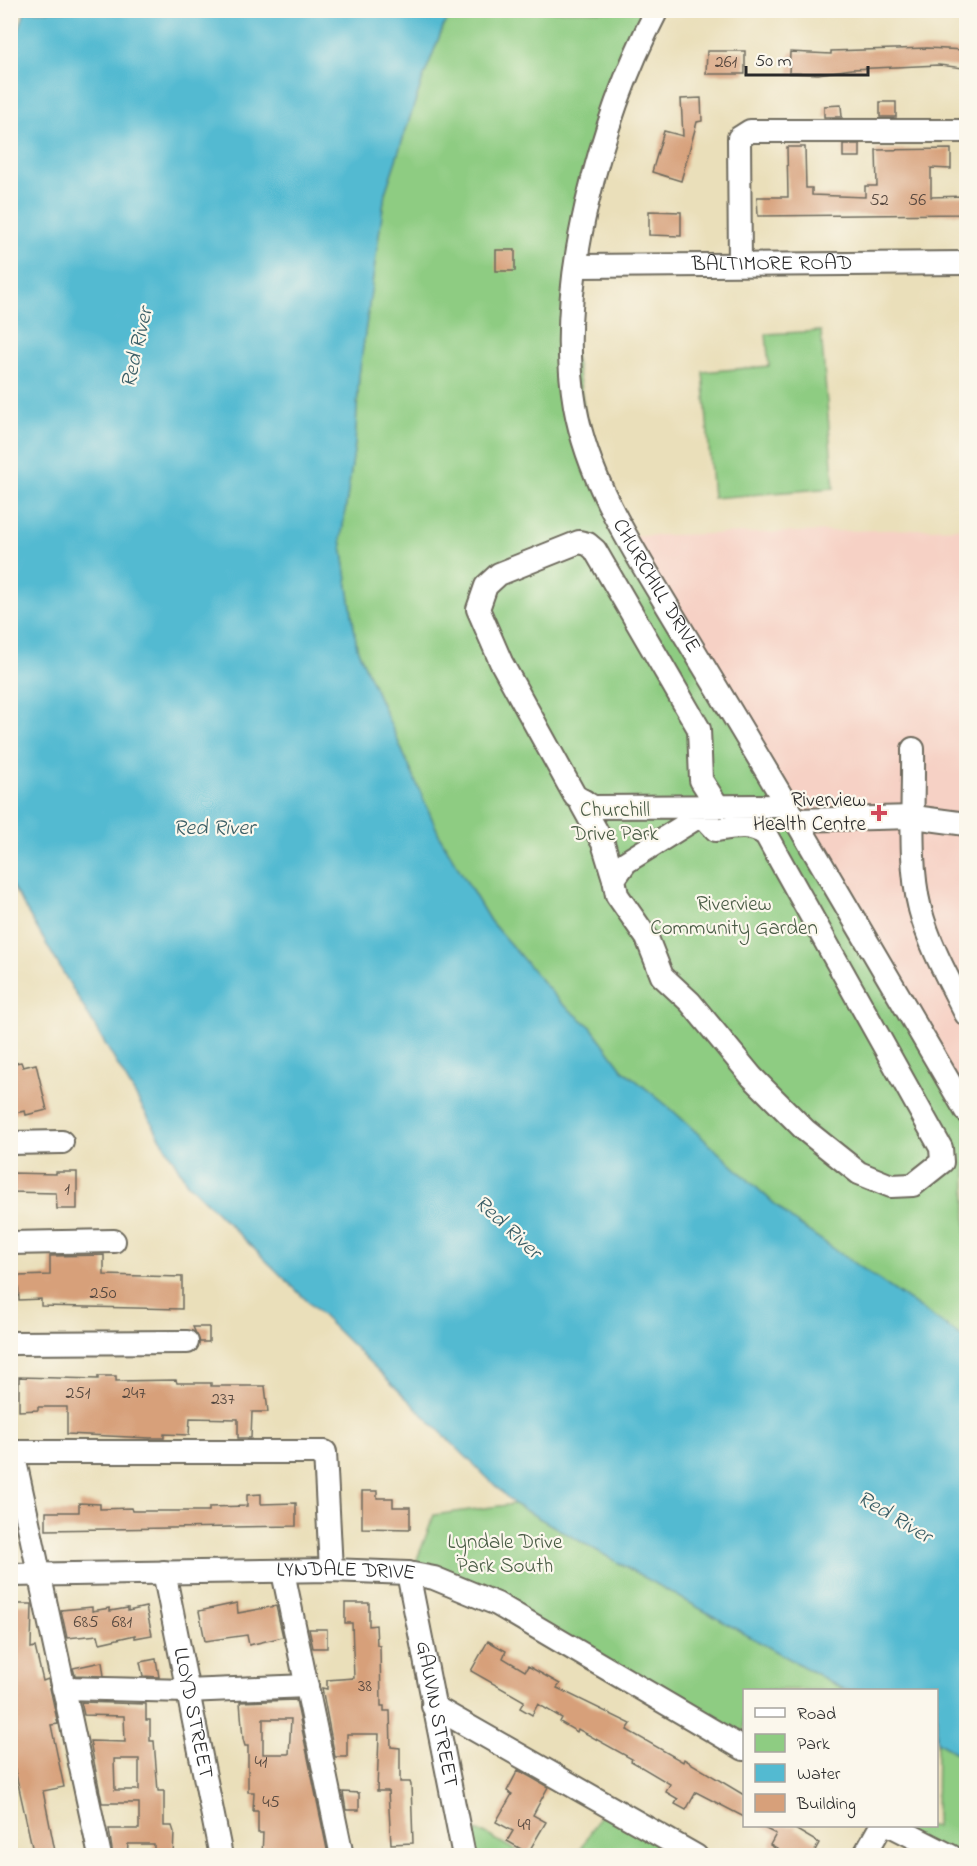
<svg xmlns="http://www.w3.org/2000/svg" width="977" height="1866" viewBox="0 0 977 1866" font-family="'Indie Flower',sans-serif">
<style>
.built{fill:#f6d1c5}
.green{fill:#8ecc82;stroke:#5c7c56;stroke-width:1.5}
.water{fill:#53bad1;stroke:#3f727e;stroke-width:1.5}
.building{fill:#d7a07a;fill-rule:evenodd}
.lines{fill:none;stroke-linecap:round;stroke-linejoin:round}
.minor-casing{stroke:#6e6a5d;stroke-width:26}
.minor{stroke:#fff;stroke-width:22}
.poi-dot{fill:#d1495b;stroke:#fbf7ec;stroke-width:2}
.labels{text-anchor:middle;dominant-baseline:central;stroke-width:4.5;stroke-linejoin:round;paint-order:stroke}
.number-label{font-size:18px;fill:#56483f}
.street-label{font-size:21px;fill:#2b2b2b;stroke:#fbf7ec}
.poi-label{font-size:21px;fill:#2b2b2b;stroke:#fbf7ec;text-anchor:end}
.park-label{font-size:21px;fill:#495b45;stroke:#fbf7ec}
.water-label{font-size:22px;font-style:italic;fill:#395d65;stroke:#fbf7ec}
</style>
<rect width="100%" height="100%" fill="#fbf7ec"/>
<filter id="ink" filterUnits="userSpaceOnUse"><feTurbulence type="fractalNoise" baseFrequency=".0167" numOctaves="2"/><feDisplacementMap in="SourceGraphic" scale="12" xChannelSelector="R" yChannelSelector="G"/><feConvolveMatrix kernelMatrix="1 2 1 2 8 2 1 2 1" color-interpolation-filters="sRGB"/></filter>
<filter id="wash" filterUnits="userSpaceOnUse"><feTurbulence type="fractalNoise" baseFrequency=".008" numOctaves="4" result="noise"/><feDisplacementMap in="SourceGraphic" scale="24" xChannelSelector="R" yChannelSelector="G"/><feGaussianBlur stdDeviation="1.35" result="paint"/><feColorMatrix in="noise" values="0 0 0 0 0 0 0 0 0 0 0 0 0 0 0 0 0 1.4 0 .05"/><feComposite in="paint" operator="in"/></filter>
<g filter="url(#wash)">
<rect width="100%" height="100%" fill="#eadfba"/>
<path class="built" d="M966,528V1111L625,536Z"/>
<path class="green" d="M453,11H657L610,122L570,325L595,473L966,1111V1340L792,1220L671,1109L622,1069L591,1027L560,1002L490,921L441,839L357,648L341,539L355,444L359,375L385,193L421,84L443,27Z
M821,331L834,488L713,498L703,372L769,366L766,334Z
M514,1504L845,1690H744V1743L497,1604L411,1575L434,1515Z
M937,1742L966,1759V1855H951L892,1826H936Z
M603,1810L683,1856H577Z
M473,1831L484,1833L524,1855H476Z"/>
<path class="water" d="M25,11H453L443,27L421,84L385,193L359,375L355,444L341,539L357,648L441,839L490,921L560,1002L591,1027L622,1069L671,1109L792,1220L966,1340V1759L937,1742L936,1690H845L514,1504L187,1183L11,884L10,59Z"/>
<g id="blocks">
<path class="building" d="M927,48L964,50L963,68L939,65L852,69L818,74L789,73L790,52L831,54V51Z
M707,51H745V74H706Z
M701,98L702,121L697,122L681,181L652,172L664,131L683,136L681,99Z
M880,102H896V117H880Z
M841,105L842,117H824V106Z
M843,144H860V157H843Z
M787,147H805L806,188H812V195L865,197V186H877L876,150L951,149V169L931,168V197L965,196V214L758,216L757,197H788Z
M649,211L681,212V236L649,235Z
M496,250H515V271H496Z
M21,1062L23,1067L36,1064L47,1110L26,1115L25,1111L10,1114V1064Z
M56,1172H77V1209H57L56,1193L10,1192V1173L56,1174Z
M104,1255V1275L182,1277V1309L41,1306V1299L19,1300L18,1276L50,1275V1256Z
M193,1327H209V1342H200Z
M98,1376H116V1381L176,1380L177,1383H211V1386H265L268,1412H252L251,1438H238V1419L190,1418L189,1435L164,1434V1438H150L67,1434V1407H38V1410L19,1411V1377L98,1379Z
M362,1491H377V1498H393V1507H410V1529L362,1528Z
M261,1494V1504L296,1503V1526L46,1530V1512H79V1503L100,1504V1509L131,1508L132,1511H209V1507L247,1506V1495Z
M237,1603L238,1613L276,1606L283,1637L249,1645L247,1635L205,1641L199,1611Z
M345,1603H369V1626L376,1625L377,1645L380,1646L381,1706H384V1711H390L391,1747L400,1748V1782H410L411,1785L413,1843L391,1844L388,1791H377L379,1734H347V1757H335L322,1688L327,1689V1680L354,1678L352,1623H345Z
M10,1604H32L31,1648L35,1647L43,1681L48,1679L58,1724L51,1725L64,1787L43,1791L56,1856H34L10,1747Z
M92,1607V1611L110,1608V1611L128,1608V1611L146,1607L152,1635L135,1638V1635L100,1643L98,1635L67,1638L61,1610Z
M309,1629H327V1648H313Z
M488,1641L506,1651L503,1658L525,1671L528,1666L560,1684L557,1688L631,1724L627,1730L683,1762L684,1759L744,1795V1817L696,1792L686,1810L675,1804L678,1799L666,1792L670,1784L631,1761L632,1759L578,1729L577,1732L560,1722L562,1718L538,1704L532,1715L520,1708L524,1701L471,1671Z
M156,1659L159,1677L143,1676L140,1662Z
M102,1662L104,1676L75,1675L73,1668Z
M296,1700L328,1854L262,1856L263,1833H258V1811H253L254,1792H248V1746H245L243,1739L240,1702ZM263,1719H291L289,1754H263Z
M81,1702L146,1704V1720H150V1741H154L158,1791H164V1826H172L174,1832L173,1856H154V1844H128L127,1856H113L109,1829H139V1803H102L90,1741L125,1742L124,1716L84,1715ZM114,1759H139V1790H115Z
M518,1770L548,1787L533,1815L546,1822L528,1853L507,1841L513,1831L496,1822L512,1794L507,1791Z
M343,1792L359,1793V1810H346Z
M760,1826H797L795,1829L819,1843L812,1856H788L770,1845L776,1834Z"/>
</g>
</g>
<g filter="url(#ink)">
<use href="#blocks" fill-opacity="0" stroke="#6e6a5d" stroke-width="1.5"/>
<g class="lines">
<g class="minor-casing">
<g id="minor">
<path id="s1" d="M657,10C601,118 554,284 575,406C587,473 623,533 657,589C682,630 706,670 730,710C810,843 888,977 966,1111"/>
<path d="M740,264L739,138L750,131H966"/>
<path id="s2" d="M577,266L966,263"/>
<path d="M913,749C914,797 908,863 920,909C930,947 949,980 966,1014"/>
<path d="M584,801L582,805L603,843L614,879"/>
<path d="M702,815L716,830C734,827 751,823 766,835L941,1148L942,1162L913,1185L891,1186L859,1173L805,1130L752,1077L690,1002L662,976L647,938L617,895L614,879L626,862L717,805L701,780L699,729L595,550L588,544L579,542L499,574L486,586L478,609L501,662L575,796L593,807L788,806"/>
<path d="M797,820L914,817L966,824"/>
<path d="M10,1143L62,1142"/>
<path d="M10,1243L114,1241"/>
<path d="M10,1343L187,1342"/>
<path d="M10,1452H325L331,1570"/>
<path d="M13,1452L100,1856"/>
<path id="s3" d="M164,1572L221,1856"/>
<path d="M283,1572L342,1856"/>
<path id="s4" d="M408,1573L464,1856"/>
<path id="s5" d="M10,1575L331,1570L408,1573L434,1578L497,1604L744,1749"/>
<path d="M63,1688L187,1691L307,1686"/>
<path d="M433,1706L696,1856"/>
<path d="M892,1826L951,1856"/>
<path d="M864,1856L881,1826"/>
</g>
</g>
<use href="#minor" class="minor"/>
</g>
</g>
<path class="poi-dot" d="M876 804h6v6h6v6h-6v6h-6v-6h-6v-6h6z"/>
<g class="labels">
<g class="number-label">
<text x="726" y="63">261</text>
<text x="879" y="201">52</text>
<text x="917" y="201">56</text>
<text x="67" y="1190">1</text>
<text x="103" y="1294">250</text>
<text x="78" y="1394">251</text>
<text x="134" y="1394">247</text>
<text x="223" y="1400">237</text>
<text x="86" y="1623">685</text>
<text x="122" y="1623">681</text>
<text x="365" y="1687">38</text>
<text x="261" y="1763">41</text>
<text x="271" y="1803">45</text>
<text x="524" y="1826">49</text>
</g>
<g class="street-label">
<text stroke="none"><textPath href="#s2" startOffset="195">BALTIMORE ROAD</textPath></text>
<text stroke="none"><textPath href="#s1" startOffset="609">CHURCHILL DRIVE</textPath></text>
<text stroke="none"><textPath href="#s5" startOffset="336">LYNDALE DRIVE</textPath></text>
<text stroke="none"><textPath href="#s3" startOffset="144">LLOYD STREET</textPath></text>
<text stroke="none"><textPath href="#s4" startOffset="144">GAUVIN STREET</textPath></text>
</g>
<g class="poi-label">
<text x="866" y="801">Riverview<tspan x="866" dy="24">Health Centre</tspan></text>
</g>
<g class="park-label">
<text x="615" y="811">Churchill<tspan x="615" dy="24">Drive Park</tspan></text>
<text x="734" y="905">Riverview<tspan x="734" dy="24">Community Garden</tspan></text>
<text x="505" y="1543">Lyndale Drive<tspan x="505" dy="24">Park South</tspan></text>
</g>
<g class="water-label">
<text transform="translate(138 348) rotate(-77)">Red River</text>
<text x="214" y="829">Red River</text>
<text transform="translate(507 1228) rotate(43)">Red River</text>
<text transform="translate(894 1518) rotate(31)">Red River</text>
</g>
</g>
<rect width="977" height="1866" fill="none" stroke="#fbf7ec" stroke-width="36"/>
<rect x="743" y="1689" width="195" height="138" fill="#fbf7ec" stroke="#a8a59f" stroke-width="1.5"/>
<rect x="755" y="1708" width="30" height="9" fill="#ffffff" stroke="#a8a59f" stroke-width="1.5"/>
<text x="797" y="1719" font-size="18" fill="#2b2b2b">Road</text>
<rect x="755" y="1734" width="30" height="18" fill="#8ecc82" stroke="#a8a59f" stroke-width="1.5"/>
<text x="797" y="1749" font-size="18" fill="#2b2b2b">Park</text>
<rect x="755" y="1764" width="30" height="18" fill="#53bad1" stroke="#a8a59f" stroke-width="1.5"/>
<text x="797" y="1779" font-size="18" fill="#2b2b2b">Water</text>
<rect x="755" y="1794" width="30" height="18" fill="#d7a07a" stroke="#a8a59f" stroke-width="1.5"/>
<text x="797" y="1809" font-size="18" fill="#2b2b2b">Building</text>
<path d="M746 66v9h122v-9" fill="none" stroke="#2b2b2b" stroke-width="3"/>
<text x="755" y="66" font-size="18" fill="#2b2b2b" stroke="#fbf7ec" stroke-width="4.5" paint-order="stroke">50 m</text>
</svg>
